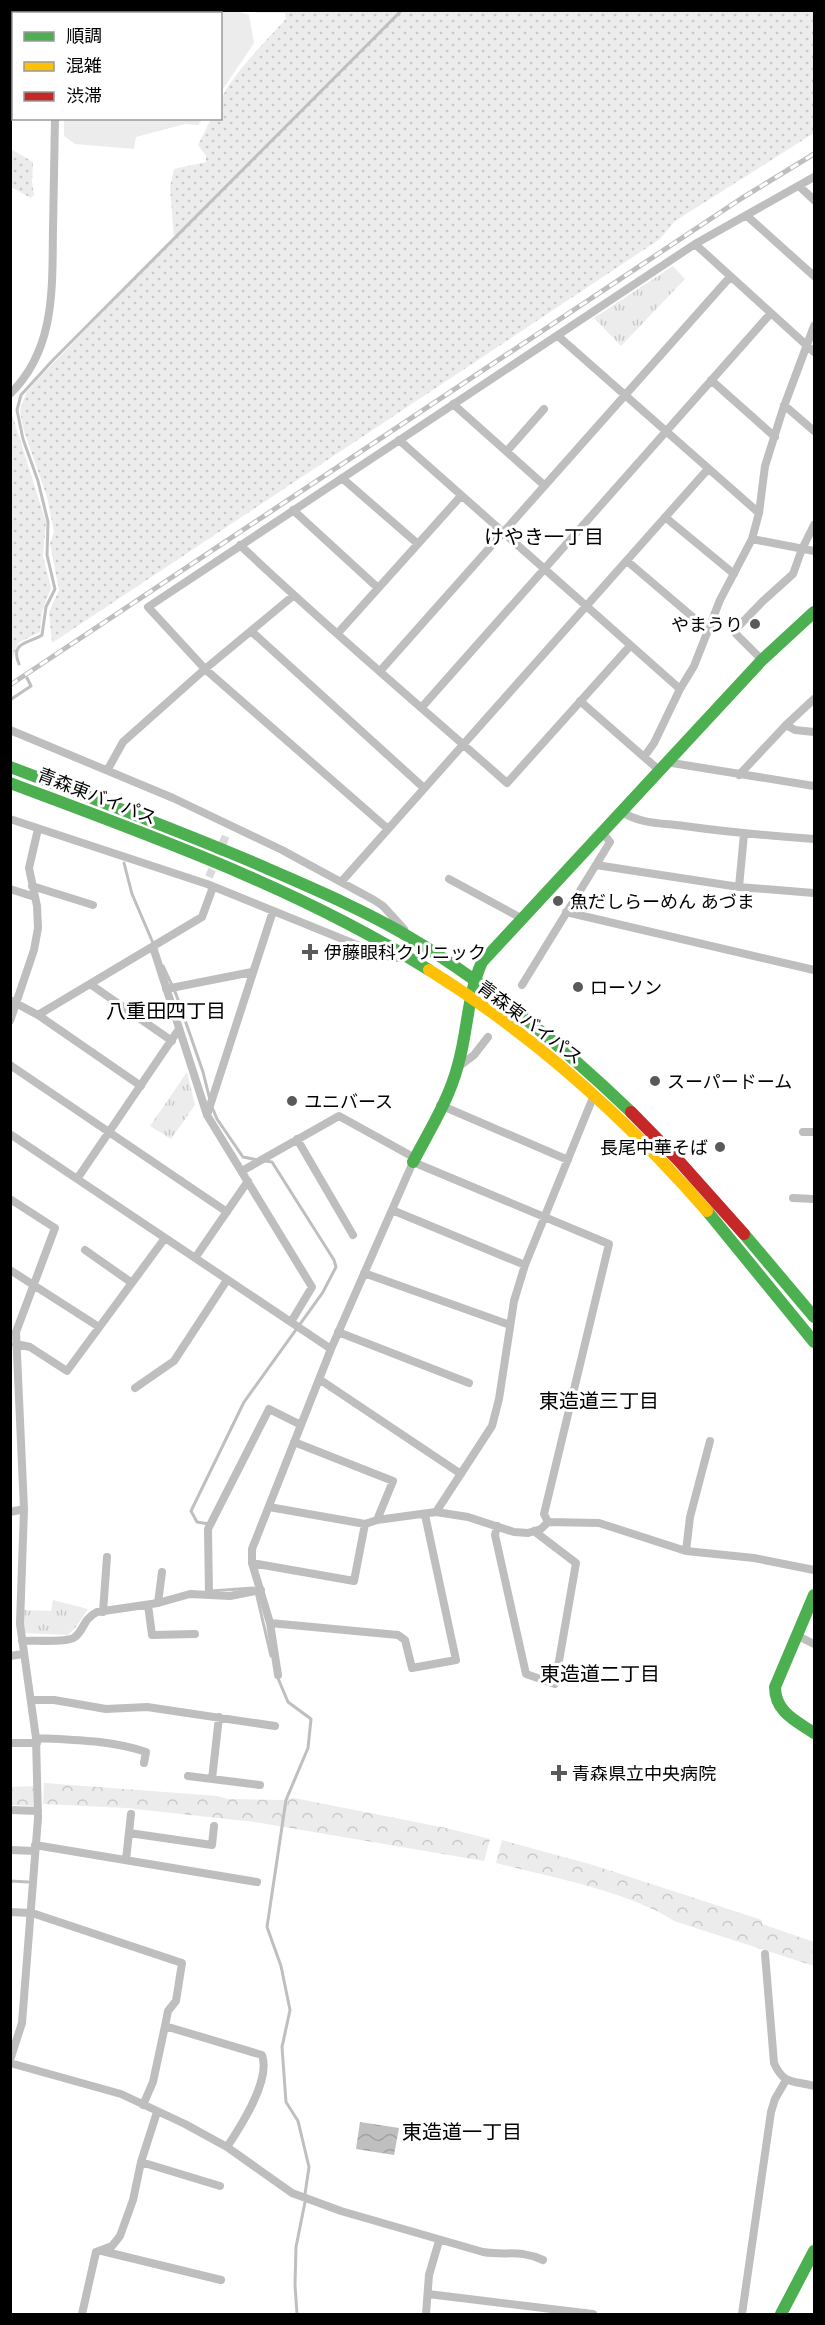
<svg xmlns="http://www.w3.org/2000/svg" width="825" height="2325" viewBox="0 0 825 2325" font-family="'PT Sans','Noto Sans JP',sans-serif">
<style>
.grass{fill:url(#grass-dots)}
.forest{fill:url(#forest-crowns)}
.park{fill:url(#park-tufts)}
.pitch{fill:#ececec}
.water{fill:url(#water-waves)}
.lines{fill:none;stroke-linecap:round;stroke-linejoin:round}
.stream{stroke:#bfbfbf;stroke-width:3}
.street-tunnel{stroke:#d9d9d9;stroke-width:8;stroke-dasharray:8 4;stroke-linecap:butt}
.street{stroke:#bebebe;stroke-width:8}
.fast{stroke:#4caf50;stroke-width:12}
.slow{stroke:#ffc107;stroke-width:12}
.jam{stroke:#c62828;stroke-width:12}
.rail-casing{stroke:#bebebe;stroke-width:5}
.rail{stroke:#fff;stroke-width:3;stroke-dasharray:9;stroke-linecap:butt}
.poi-dot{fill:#595959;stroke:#fff;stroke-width:2}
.labels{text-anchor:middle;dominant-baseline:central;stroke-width:6;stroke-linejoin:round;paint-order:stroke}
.poi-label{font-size:18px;fill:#000;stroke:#fff;text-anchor:start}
.street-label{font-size:18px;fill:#000;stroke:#fff}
.neighbourhood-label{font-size:20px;fill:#000;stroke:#fff}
</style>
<defs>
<pattern id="grass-dots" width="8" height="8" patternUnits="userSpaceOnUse" patternTransform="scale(1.5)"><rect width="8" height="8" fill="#ececec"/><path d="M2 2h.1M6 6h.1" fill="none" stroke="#c9c9c9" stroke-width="1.8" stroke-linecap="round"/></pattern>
<pattern id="forest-crowns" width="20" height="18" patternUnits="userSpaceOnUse" patternTransform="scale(1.5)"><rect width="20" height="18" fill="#ececec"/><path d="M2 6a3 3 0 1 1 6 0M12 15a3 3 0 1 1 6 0" fill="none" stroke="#c9c9c9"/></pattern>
<pattern id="park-tufts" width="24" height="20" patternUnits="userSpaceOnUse" patternTransform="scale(1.5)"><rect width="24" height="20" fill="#ececec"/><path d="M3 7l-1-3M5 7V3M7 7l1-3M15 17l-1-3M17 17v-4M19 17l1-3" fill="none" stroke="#c9c9c9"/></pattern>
<pattern id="water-waves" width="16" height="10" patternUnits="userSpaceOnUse" patternTransform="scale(1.5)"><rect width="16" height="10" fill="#bfbfbf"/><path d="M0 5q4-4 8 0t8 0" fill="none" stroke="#a2a2a2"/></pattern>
</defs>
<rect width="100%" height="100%" fill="#fff"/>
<path class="grass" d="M254,11H814V133L675,221L660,239L52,643L49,612L59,590L50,544L54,532L47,497L23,428L20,410L26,393L37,380L174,239L170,187L174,169L206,162V156L198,145L211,119L220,118C220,113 219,105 221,100C230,76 268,39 286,19L285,13H257Z
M11,149L33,162L32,182L34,195L31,198L11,187Z
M10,408L46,522L43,556L51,588L42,612L40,632L18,643L11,664Z"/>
<path class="forest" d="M44,1783L218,1796L227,1799L282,1800L294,1798L446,1828L490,1839L484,1861L255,1822L126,1808L43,1804Z
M34,1786L33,1806L11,1805L10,1787Z
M502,1840L593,1865L762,1920V1924L814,1942V1966L674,1921C628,1891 549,1877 496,1863Z"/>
<path class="park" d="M673,266L685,279L621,346L594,318Z
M187,1072L195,1105L171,1139L150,1126Z
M53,1600L88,1609L76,1627L68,1635L24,1633V1610L51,1611Z"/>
<path class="pitch" d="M65,11H238L249,15L254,43L221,92L220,14H65Z
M64,119V118L203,119L198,125L185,124L136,137L134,149L75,144L64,136Z"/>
<path class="water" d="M360,2122L399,2128L394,2155L356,2149Z"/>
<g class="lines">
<path class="stream" d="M19,664C9,641 31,643 42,635L46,607L55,589L47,555L48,522L38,481L23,439L17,410L21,395L53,360L402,10
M10,700L31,686L27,678
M124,863L132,894L153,943
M163,966L176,994L203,1072L210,1100
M212,1107L217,1119L243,1157L258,1160
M209,1524L197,1522L191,1511L244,1402L323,1292L336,1267L334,1260L272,1162L265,1161
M211,1591L253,1588
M256,1592L271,1656
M277,1676L288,1702L311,1719L308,1748L286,1800L267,1927L281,1966L290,2010L282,2047L286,2102L298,2121L309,2167L305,2194
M10,1881L28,1882
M297,2314L295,2285L296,2247L305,2202"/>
<path class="street-tunnel" d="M209,877L227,833"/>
<path class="street" d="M55,14L56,10
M799,186L814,200
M747,216L814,276
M695,244L814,352
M558,336L759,513
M711,380L775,437
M10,394C56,349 52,288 53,229C54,192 54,155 55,118
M453,404L544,485
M784,405L814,431
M399,440L680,689
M507,451L544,409
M342,478L418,544
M293,510L378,588
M665,517L734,574
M752,539L814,551
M240,545C326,627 418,704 507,783L630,646
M627,561L708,630
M251,631L424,788
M338,633L460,497
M762,660L736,634L735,630L763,601L793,574L802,549L814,525
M381,670L730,277
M580,701L644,757
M422,707L771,313
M786,725L795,730L814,732
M10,730L173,798L282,850L374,900L383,906L404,929
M666,762L814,786
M108,769L123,742L205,669L293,596
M659,770L644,757L654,743L680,689L694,666L720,600L752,539L759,513L765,466L783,409L814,326
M739,775L786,725L814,699
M621,811C638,824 664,823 684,826C728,832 771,836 814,839
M10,819L207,884L377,953L394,958H406
M388,829L205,669L148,607L695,244L814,177
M596,865L739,887L814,893
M449,879L521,918
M342,881L708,469
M32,886L93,905
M739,887L744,834
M10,889L35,897
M566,912L814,970
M153,947L207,1115L312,1287L291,1322
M90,984L172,1041
M522,985L610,842L602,832
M166,989L252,972
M10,1000L38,1015L202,917L213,887
M38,1015L141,1086
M10,1021L34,950L38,928L37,906L29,868L38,829
M10,1065L227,1212
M458,1067L474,1055L488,1037
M440,1105L568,1160
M207,1115L273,911
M803,1132H814
M10,1134L331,1349
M297,1139L353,1235
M242,1171L339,1116L415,1158
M77,1179L179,1029
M793,1198L814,1199
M10,1199L55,1228L16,1332L24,1509L20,1624L36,1738L38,1818L22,2023L10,2060
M392,1210L525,1265
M85,1250L132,1283
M195,1258L248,1181
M10,1270L99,1327
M364,1273L510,1325
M338,1332L469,1383
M16,1344L30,1347L67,1371L165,1238
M319,1379L461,1474
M135,1388L174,1361L227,1280
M294,1442L393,1481L377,1520
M269,1507L365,1524L377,1520L436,1512L468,1517L514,1532L528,1533L541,1529L548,1522L599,1523L686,1551L754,1558L814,1570
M10,1512L24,1509
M436,1512L492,1426L499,1399L514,1301L525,1265L594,1095
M497,1526L495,1535L526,1674L555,1684L576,1563L534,1531
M686,1551L690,1517L710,1441
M252,1563L354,1581L365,1524
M209,1595L208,1529L269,1409L301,1425
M158,1603L162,1572
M148,1605L152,1635L195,1634
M103,1612L107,1557
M270,1623L398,1635L405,1640L412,1668L456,1660L425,1515
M798,1636L814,1644
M22,1641C32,1640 68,1643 75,1637C85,1629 82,1620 97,1612L158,1603L190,1594L230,1596L261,1590
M10,1656L23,1654
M278,1675L270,1623L252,1563V1549L331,1349L413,1162L609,1244L544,1514L548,1522
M32,1700H54L106,1709L147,1707L275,1726
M36,1738C73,1740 110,1740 146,1752L144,1763
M10,1743H37
M188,1776L260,1785
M212,1779L219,1717
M10,1810L38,1811
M129,1833L212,1845L214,1826
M35,1845L257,1882
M10,1850L35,1851
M126,1860L131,1814
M10,1912L32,1913L182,1963L176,2001L168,2011L165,2026L262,2055C271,2080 241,2126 227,2147
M765,1954L774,2063C784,2086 794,2080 814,2086
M10,2063L121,2094L185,2124L227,2147L292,2193L341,2211L483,2252C508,2256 519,2249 543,2260
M143,2105L153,2082L165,2026
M141,2162L220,2186
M102,2251L221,2280
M428,2294L593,2314
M82,2314L96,2252L112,2246L120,2236L133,2200L141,2162L157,2112
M426,2314L429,2275L439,2241
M742,2314L771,2112L775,2099L786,2080"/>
<path class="fast" d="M10,767C95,799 180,831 264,867C309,887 355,906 399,931C484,980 560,1044 631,1112
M10,783C154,837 298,888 429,970
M413,1162C429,1131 449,1100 458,1065C468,1031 467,995 482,962L762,660L814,612
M707,1211L814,1342
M744,1234L814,1317
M814,1595L775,1687C775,1712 796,1721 814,1733
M781,2314L814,2251"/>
<path class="slow" d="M429,970C535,1036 626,1118 707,1211"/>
<path class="jam" d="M631,1112L678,1160L744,1234"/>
<g class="rail-casing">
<path id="rail" d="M10,685L742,198L814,154"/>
</g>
<use href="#rail" class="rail"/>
</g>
<g class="poi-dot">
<circle cx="755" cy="624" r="6"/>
<circle cx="558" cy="901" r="6"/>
<path d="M307 943h6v6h6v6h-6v6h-6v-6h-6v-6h6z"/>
<circle cx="578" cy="987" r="6"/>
<circle cx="655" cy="1081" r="6"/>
<circle cx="292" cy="1101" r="6"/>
<circle cx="720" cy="1147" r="6"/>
<path d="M556 1764h6v6h6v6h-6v6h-6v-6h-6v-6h6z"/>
</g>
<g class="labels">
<g class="poi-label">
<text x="743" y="624" text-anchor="end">やまうり</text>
<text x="570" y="901">魚だしらーめん あづま</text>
<text x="324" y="952">伊藤眼科クリニック</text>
<text x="590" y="987">ローソン</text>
<text x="667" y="1081">スーパードーム</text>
<text x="304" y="1101">ユニバース</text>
<text x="708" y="1147" text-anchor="end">長尾中華そば</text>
<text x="572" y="1773">青森県立中央病院</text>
</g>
<g class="street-label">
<text transform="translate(97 796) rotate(21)">青森東バイパス</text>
<text transform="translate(530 1022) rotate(37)">青森東バイパス</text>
</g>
<g class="neighbourhood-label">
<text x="544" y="537">けやき一丁目</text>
<text x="166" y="1011">八重田四丁目</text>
<text x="599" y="1401">東造道三丁目</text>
<text x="600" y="1674">東造道二丁目</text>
<text x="462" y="2132">東造道一丁目</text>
</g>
</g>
<rect width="825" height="2325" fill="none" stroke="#000000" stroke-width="24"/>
<rect x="12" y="12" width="210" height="108" fill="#ffffff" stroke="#999999" stroke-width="1.5"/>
<rect x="24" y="32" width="30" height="9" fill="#4caf50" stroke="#999999" stroke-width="1.5"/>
<text x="66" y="42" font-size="18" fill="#000000">順調</text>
<rect x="24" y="62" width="30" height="9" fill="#ffc107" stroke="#999999" stroke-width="1.5"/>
<text x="66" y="72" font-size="18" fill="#000000">混雑</text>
<rect x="24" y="92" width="30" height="9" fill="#c62828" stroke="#999999" stroke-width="1.5"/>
<text x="66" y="102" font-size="18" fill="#000000">渋滞</text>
</svg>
